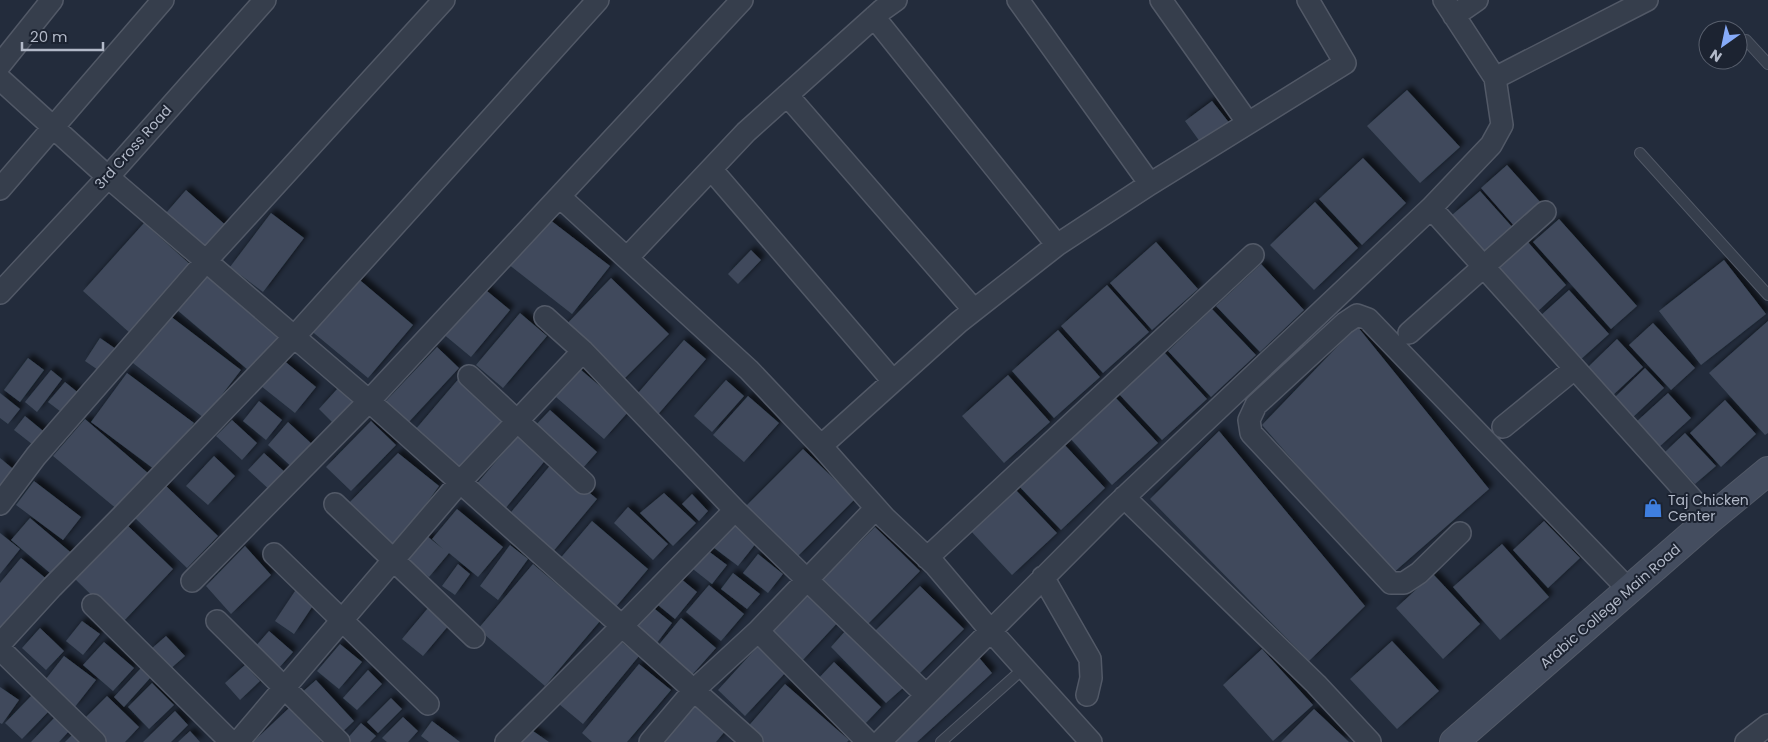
<svg xmlns="http://www.w3.org/2000/svg" width="1768" height="742" viewBox="0 0 1768 742" font-family="Poppins,sans-serif">
<style>
.building{fill:#3f4a5b;filter:url(#shadow)}
.lines{fill:none;stroke-linecap:round;stroke-linejoin:round}
.service-casing{stroke:#525967;stroke-width:12}
.minor-casing{stroke:#525967;stroke-width:24}
.secondary-casing{stroke:#525967;stroke-width:30}
.service{stroke:#363e4c;stroke-width:10}
.minor{stroke:#363e4c;stroke-width:21}
.secondary{stroke:#444d5f;stroke-width:28}
.labels{text-anchor:middle;dominant-baseline:central;stroke-width:4;stroke-linejoin:round;paint-order:stroke}
.street-label{font-size:14px;fill:#b2b9c8;stroke:#1c2331}
.poi-label{font-size:14px;fill:#b2b9c8;stroke:#1c2331;text-anchor:start}
</style>
<defs>
<filter id="shadow"><feDropShadow dx="4.5" dy="-4.5" stdDeviation="2.5" flood-color="#0009"/></filter>
</defs>
<rect width="100%" height="100%" fill="#232c3c"/>
<path class="building" d="M1407,90L1460,147L1420,183L1367,126Z
M1212,101L1231,125L1203,146L1185,121Z
M1363,158L1406,203L1362,245L1319,199Z
M1507,165L1542,204L1516,228L1481,188Z
M186,190L230,229L209,252L166,213Z
M1480,191L1514,229L1487,254L1452,215Z
M1315,202L1358,248L1314,290L1270,245Z
M271,213L304,238L263,292L230,267Z
M545,216L610,266L572,314L508,264Z
M1559,219L1637,306L1611,329L1533,242Z
M144,223L192,266L131,334L83,291Z
M1527,241L1566,285L1536,313L1497,269Z
M1156,242L1198,289L1152,330L1110,283Z
M751,250L761,260L738,284L728,274Z
M1724,260L1766,314L1701,365L1659,311Z
M1261,264L1304,310L1260,352L1216,306Z
M209,269L287,336L254,375L176,309Z
M355,276L413,325L368,378L309,329Z
M611,278L669,334L619,384L562,329Z
M1107,285L1149,332L1103,373L1061,326Z
M481,286L510,310L471,357L442,333Z
M1569,290L1609,334L1579,361L1539,317Z
M1212,309L1256,355L1211,397L1168,351Z
M165,312L241,370L204,418L129,360Z
M520,313L547,336L503,388L476,365Z
M1768,321V433L1765,435L1709,373Z
M1653,323L1695,368L1671,390L1629,345Z
M1357,326L1489,489L1392,574L1262,425Z
M1058,330L1100,377L1054,418L1012,371Z
M100,338L116,349L101,372L85,361Z
M1617,339L1643,367L1612,396L1586,369Z
M684,340L706,359L654,419L632,400Z
M437,347L459,368L406,425L384,403Z
M1164,352L1207,399L1162,440L1119,394Z
M28,358L44,370L20,402L4,390Z
M282,359L316,387L295,413L261,386Z
M1645,368L1664,388L1631,419L1613,399Z
M580,369L629,411L604,439L556,397Z
M51,370L62,379L37,412L25,402Z
M127,373L194,423L158,472L91,422Z
M1008,375L1050,422L1004,463L962,416Z
M461,376L513,420L466,474L415,430Z
M726,380L744,396L712,432L694,416Z
M65,382L81,395L65,415L48,402Z
M338,388L356,404L336,426L319,409Z
M0,393L20,409L8,424L0,418Z
M1668,393L1691,418L1658,448L1635,423Z
M748,396L779,423L744,462L713,435Z
M1115,397L1158,443L1112,485L1070,438Z
M1725,400L1756,434L1721,467L1690,433Z
M259,401L282,420L266,440L243,421Z
M550,410L597,452L582,469L534,427Z
M25,416L48,435L37,448L14,430Z
M85,419L149,474L118,510L53,456Z
M232,420L257,443L242,460L216,436Z
M371,421L396,445L351,491L326,467Z
M288,422L314,446L294,469L268,445Z
M1219,431L1365,606L1309,661L1150,499Z
M520,433L548,457L504,510L475,486Z
M1685,433L1716,466L1695,484L1665,452Z
M1062,442L1105,488L1061,530L1017,484Z
M803,449L855,499L797,557L745,507Z
M264,453L288,475L272,492L248,470Z
M398,453L439,486L396,546L348,504Z
M214,456L235,476L208,505L186,486Z
M0,458L18,473L0,489Z
M553,462L597,499L551,554L507,517Z
M34,481L81,517L63,540L16,505Z
M164,484L218,536L187,568L133,516Z
M1013,487L1057,533L1012,575L969,529Z
M664,493L696,523L673,546L640,513Z
M692,494L708,511L699,521L682,504Z
M628,507L668,544L653,560L614,523Z
M457,509L503,547L478,577L449,553L429,577L408,560L427,536L443,549L432,539Z
M30,518L75,556L56,578L11,540Z
M592,521L648,569L614,609L558,561Z
M1544,521L1580,558L1548,588L1513,550Z
M732,523L757,542L738,566L713,547Z
M126,524L173,569L121,624L74,578Z
M875,527L920,571L866,626L821,581Z
M0,533L20,549L0,574Z
M1502,544L1549,597L1500,640L1453,587Z
M510,545L528,559L498,600L480,586Z
M245,546L271,575L231,614L206,586Z
M703,547L727,565L712,584L689,566Z
M758,554L783,574L768,593L743,573Z
M21,558L49,581L0,632V583Z
M458,564L470,574L455,595L442,586Z
M533,564L600,621L545,686L478,629Z
M733,573L760,594L747,609L721,589Z
M1433,574L1480,624L1443,659L1396,608Z
M680,578L697,592L675,619L658,605Z
M709,585L744,614L721,641L686,612Z
M920,586L964,629L918,675L874,632Z
M807,587L841,619L800,663L766,630Z
M297,588L316,601L294,634L275,621Z
M650,605L672,623L656,644L633,626Z
M428,608L449,625L423,656L402,639Z
M681,618L716,648L691,676L657,647Z
M82,621L100,634L83,655L66,641Z
M40,628L64,651L46,670L22,648Z
M847,629L904,687L886,703L831,647Z
M269,631L293,652L278,669L254,648Z
M166,636L185,656L168,671L150,650Z
M615,637L639,656L583,724L559,704Z
M1392,641L1439,691L1397,729L1350,679Z
M104,642L134,668L113,691L83,665Z
M340,644L362,662L339,689L317,671Z
M759,645L787,671L745,716L718,690Z
M1262,649L1313,705L1273,741L1223,685Z
M976,654L992,673L917,742H886Z
M64,656L96,680L74,708L42,684Z
M834,662L881,707L864,725L817,680Z
M639,664L671,690L627,742H592L582,733Z
M245,665L260,681L240,700L225,683Z
M141,668L151,677L124,707L114,697Z
M368,670L382,684L357,710L343,698Z
M316,680L354,721L338,736L299,695Z
M152,683L174,705L149,729L128,707Z
M785,684L849,740L847,742H759L745,730Z
M0,687L19,700L2,724L0,723Z
M32,695L49,711L22,739L5,723Z
M107,696L139,727L125,742H106L83,720Z
M391,698L402,709L378,733L367,722Z
M690,702L726,730L716,742H658Z
M289,708L321,741L320,742H253Z
M1314,709L1349,742H1281Z
M175,711L188,725L171,742H143Z
M56,716L70,730L59,742H31Z
M403,717L418,731L408,742H387L382,738Z
M432,721L460,742H429L421,736Z
M361,723L376,736L370,742H348L346,740Z
M530,729L549,742H521Z
M190,731L200,742H178Z
M73,734L81,742H65Z"/>
<g class="lines">
<g class="service-casing">
<path id="service" d="M1746,40L1768,64
M1640,153L1768,295
M941,742L1024,668"/>
</g>
<g class="minor-casing">
<path id="minor" d="M1018,0L1150,184
M1161,0L1248,123
M1454,16L1477,0
M874,17L1057,245
M0,65L52,0
M1495,78L1647,0
M0,79L108,177L369,401L752,742
M787,95L974,310
M711,169L893,381
M0,189L163,0
M560,197L749,370L821,446L885,518L935,565L990,630L1091,742
M1431,208L1710,519
M627,258L746,132L882,10L896,0
M0,293L108,177L265,0
M545,317L583,351L735,510L926,695
M1409,333L1545,212
M469,376L584,483
M1503,427L1574,369
M821,446L959,322L1057,245L1150,184L1345,63L1308,0
M1124,497L1316,684L1370,742
M0,504L36,456L206,261L444,0
M335,504L474,637
M1460,533L1419,573L1404,583H1391L1251,433L1249,420L1256,405L1345,323L1357,315L1368,319L1629,590
M274,554L428,704
M927,558L1253,255
M1043,577L1090,659L1091,678L1087,695
M192,581L369,401L742,0
M93,605L231,742
M217,621L339,742
M758,631L876,508
M0,644L52,587L121,517L294,337L598,0
M0,649L95,742
M238,742L460,482L583,351
M506,742L622,626L735,510
M650,742L694,690L758,631L868,742
M880,742L1112,509L1431,208L1491,145L1502,125L1495,78L1444,0
M1746,742L1768,725"/>
</g>
<g class="secondary-casing">
<path id="secondary" d="M1454,742L1710,519L1768,471"/>
</g>
<use href="#service" class="service"/>
<use href="#minor" class="minor"/>
<use href="#secondary" class="secondary"/>
</g>
<defs>
<g id="shop-bare" transform="scale(1.5)"><path d="M-5-2.5h2.3a2.7 3.5 0 0 1 5.4 0H5L5.5 6h-11ZM-1.5-2.5h3a1.5 2.3 0 0 0-3 0Z" fill="#3f7fe0" stroke="#1c2331" stroke-width="2.5" paint-order="stroke"/></g>
</defs>
<g fill-rule="evenodd">
<use href="#shop-bare" x="1653" y="508"/>
</g>
<g class="labels">
<g class="street-label">
<text transform="translate(133 147) rotate(-48)">3rd Cross Road</text>
<text transform="translate(1610 606) rotate(-41)">Arabic College Main Road</text>
</g>
<g class="poi-label">
<text x="1668" y="500">Taj Chicken<tspan x="1668" dy="16">Center</tspan></text>
</g>
</g>
<g transform="translate(1723 45) rotate(213)"><circle r="24" fill="#1c2331" stroke="#585f6d"/>
<path d="M0-4L9 19L0 12L-9 19Z" fill="#86abf9"/>
<text y="-8" font-size="14" font-weight="bold" text-anchor="middle" fill="#b2b9c8">N</text>
</g>
<path d="M22 42v8h81v-8" fill="none" stroke="#b2b9c8" stroke-width="2.5"/>
<text x="30" y="42" font-size="15" fill="#b2b9c8" stroke="#1c2331" stroke-width="4" paint-order="stroke">20 m</text>
</svg>
